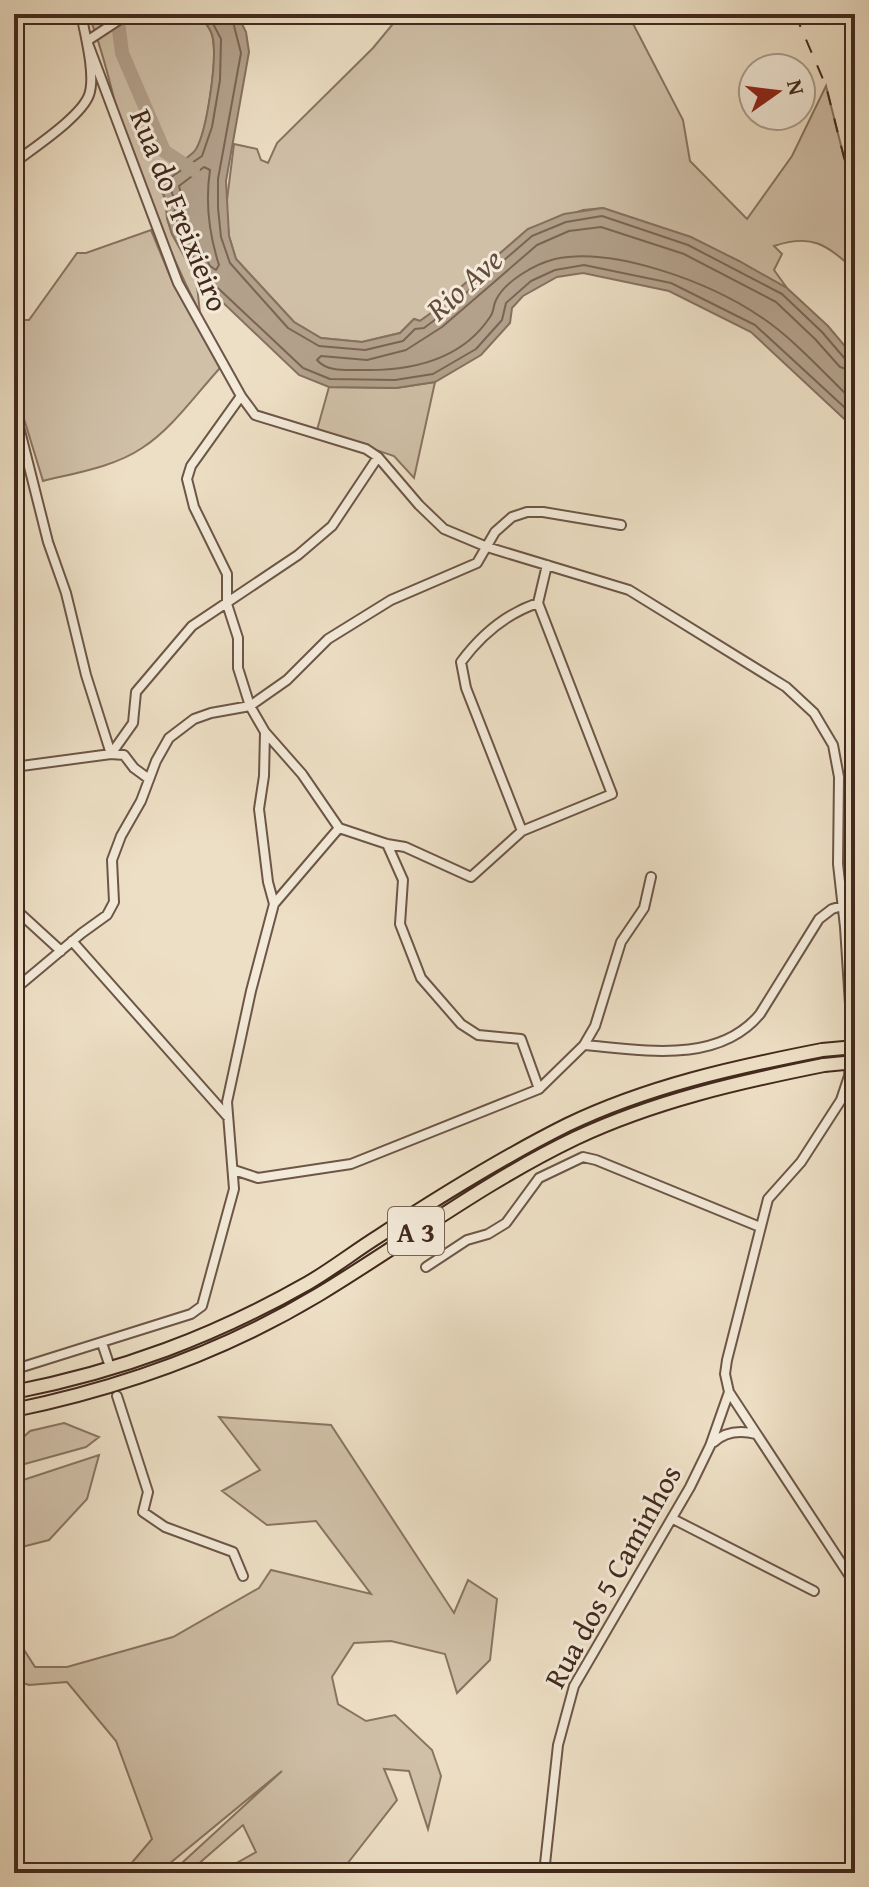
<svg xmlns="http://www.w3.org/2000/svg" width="869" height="1887" viewBox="0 0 869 1887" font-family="'Gentium Book Plus',serif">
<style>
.green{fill:#d0c0a8;stroke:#897462;stroke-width:2}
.water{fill:#b3a18c;stroke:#867160;stroke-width:2}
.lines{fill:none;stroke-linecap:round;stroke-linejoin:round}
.shore{stroke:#7a6554;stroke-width:2}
.river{stroke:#b3a18c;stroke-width:14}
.minor-casing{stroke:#6d5647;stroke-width:12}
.highway-casing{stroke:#42291d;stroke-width:16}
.minor{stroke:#f3ead9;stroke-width:8}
.highway{stroke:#eddfc5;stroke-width:12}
.rail{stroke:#42291d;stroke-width:2;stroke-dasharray:14 14;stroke-linecap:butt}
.highway-bridge-casing{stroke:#42291d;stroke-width:16;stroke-linecap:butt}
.highway-bridge{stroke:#eddfc5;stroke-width:12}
.labels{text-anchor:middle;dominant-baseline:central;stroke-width:6;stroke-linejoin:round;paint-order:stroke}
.shield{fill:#f3ead9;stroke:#776355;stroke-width:2}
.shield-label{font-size:28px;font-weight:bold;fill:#42291d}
.street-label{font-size:30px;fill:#42291d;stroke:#f3ead9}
.water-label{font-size:32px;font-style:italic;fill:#644d3e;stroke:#f3ead9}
</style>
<rect width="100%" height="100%" fill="#eddfc5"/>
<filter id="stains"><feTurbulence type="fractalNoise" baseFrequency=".0025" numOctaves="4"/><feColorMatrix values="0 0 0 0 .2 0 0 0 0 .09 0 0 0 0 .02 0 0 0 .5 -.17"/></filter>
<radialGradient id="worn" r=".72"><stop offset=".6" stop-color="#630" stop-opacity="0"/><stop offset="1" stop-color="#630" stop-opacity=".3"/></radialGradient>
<path class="green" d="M88,14H196C204,20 212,30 213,40C217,62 207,133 195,152C187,165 171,177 160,188L166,200L167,218L172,234L196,277L200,313C169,252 144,190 122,126C110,89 104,50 88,14Z
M401,14H628L683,120L690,161L747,219L792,156L826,86L855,201V270C826,245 813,233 774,246L782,254L774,270L787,288L690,237L603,208L583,210L528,229L431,313L420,321L414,319L400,333L362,342L321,338L294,322L236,259L229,236L226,208L234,144L257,149L261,160L268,163L277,143L373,48Z
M151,230L172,281L220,368C197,393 171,430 142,448C114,467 75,473 43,481L14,386V320H29L77,253H86Z
M435,382L414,478L394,456L317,430L329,387L396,388Z
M219,1417L331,1425L454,1613L468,1580L497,1599L490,1660L457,1693L445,1654L391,1641L354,1643L332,1677L338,1704L366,1721L395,1715L432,1750L441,1776L428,1829L409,1771L384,1769L397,1800L340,1873H219L256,1852L243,1825L188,1873H171L282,1771L158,1873H123L152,1839L116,1741L67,1682L29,1685L14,1680V1641L19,1642L35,1667H67L173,1637L259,1588L271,1570L371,1594L316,1521L267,1525L222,1491L260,1470Z
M64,1423L99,1437L86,1447L14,1467V1446L30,1431Z
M99,1455L87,1499L49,1540L14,1549V1483Z"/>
<path class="water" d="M196,14H237L246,32L249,52L226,181L229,236L236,259L294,322L321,338L362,342L400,333L414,319L420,321L431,313L528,229L564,214L603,208L691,237L739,261L787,288L828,326L855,358V429L751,332L669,291L583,273L557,277L523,296L512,308L510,323L481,355L435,382L396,388L329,387L299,375L196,277L172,234L167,218L166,200L157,180L161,174C170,167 190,159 196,149C207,131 217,60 213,39C212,30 204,19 196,14Z"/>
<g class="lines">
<path class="shore" d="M208,14L221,39L220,80L212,127L202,156L167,180L174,198L175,216L179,231L202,273L303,368L330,379L395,380L433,374L476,349L502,320L506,303L531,281L555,270L584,265L671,283L755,325L855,417
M231,14L241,53L218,179V208L221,237L230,263L288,328L319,346L365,350L403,341L415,329L424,328L436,319L532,236L566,222L602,216L688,245L782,294L822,332L846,360L855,362
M204,167L210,170C205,203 209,234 219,265L216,270L210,266L189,227L179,186Z
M855,372L840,367L815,339L776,302L684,254L601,227L569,231L537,245L442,327L406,350L367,360L321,356L317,360C327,372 346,370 362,370C411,371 461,361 490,317C494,312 493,306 496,300C505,281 535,264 555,259C614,246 711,283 761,317C793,338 827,376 855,403"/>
<path class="river" d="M117,14L122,53L164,151L193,170"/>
<g class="minor-casing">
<path id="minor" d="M87,41L178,283L241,396L255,415L366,449L378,457L419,505L444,529L487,547L629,590L786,687L814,713L833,745L839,777L838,864L845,927L852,1035L849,1076L841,1100L801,1162L768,1199L727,1360L725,1374L729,1392L855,1584
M87,41L128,14
M14,163C33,148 81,117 89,95C96,76 85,34 81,14
M14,407L48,542L66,593L86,675L111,754L124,755L134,768L149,779
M265,732L302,774L339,828L274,904
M14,767L111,754L133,723L136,692L192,626L298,555L332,526L378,457
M339,828L387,844L405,847L471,877L522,831L612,794L538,603L547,565
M522,831L466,688L461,662C481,635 505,614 538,603
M387,844L403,880L400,924L421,978L461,1024L478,1035L521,1039L539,1089
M14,908L61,951
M72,941L227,1116
M14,990L82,933L107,915L114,902L112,860L121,836L141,801L156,761L169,738L194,719L211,713L250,706L287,680L328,639L391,600L477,563L495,532L512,517L527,512H543L621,525
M584,1045L595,1026L621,942L644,908L651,877
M234,1170L258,1178L351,1164L539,1089L584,1045C642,1050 718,1065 760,1014L819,919L832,909L842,906
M426,1267L467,1240L488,1234L506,1223L539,1178L583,1157L596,1160L760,1227
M102,1343L108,1361
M14,1367L19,1368L191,1314L202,1306L234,1189L227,1102L251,991L274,904L268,882L259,809L264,776L265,732L250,706L238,668V638L227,604V574L194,507L187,479L191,466L241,396
M117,1396L148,1492L143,1512L165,1527L233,1552L243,1576
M714,1442C726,1431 740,1430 756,1434
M673,1519L814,1591
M544,1873L558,1745L574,1686L690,1487L710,1446L729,1392"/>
</g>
<g class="highway-casing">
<path id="highway" d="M14,1392C121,1371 213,1337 308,1283C332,1269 355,1251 379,1236C440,1196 501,1158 567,1125C648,1086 735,1067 822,1050
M14,1410C121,1388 223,1352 318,1295C404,1243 484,1182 576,1138C655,1101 739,1082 824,1065"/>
</g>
<use href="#minor" class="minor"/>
<use href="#highway" class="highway"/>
<path class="rail" d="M795,14L826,86L855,201"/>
<g class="highway-bridge-casing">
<path id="highway-bridge" d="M822,1050L855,1047
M824,1065L855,1062"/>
</g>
<use href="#highway-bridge" class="highway-bridge"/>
</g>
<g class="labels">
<rect class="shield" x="388" y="1207" width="56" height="48" rx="6"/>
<g class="shield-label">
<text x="416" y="1231">A 3</text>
</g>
<g class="street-label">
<text transform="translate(180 210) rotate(68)">Rua do Freixieiro</text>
<text transform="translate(612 1576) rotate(-61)">Rua dos 5 Caminhos</text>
</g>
<g class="water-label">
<text transform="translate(464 284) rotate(-42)">Rio Ave</text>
</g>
</g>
<rect width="869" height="1887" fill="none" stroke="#eddfc5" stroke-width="48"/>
<rect x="16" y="16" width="837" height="1855" fill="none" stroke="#42291d" stroke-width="4"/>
<rect x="24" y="24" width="821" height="1839" fill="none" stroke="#42291d" stroke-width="2"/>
<g transform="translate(777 92) rotate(76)"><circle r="38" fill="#f3ead9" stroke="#ac9d8e" stroke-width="2"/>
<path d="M0-6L14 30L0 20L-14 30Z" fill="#8f2418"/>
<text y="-12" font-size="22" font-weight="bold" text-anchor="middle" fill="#42291d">N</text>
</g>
<rect width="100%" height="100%" filter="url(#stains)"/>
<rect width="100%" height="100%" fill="url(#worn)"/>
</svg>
